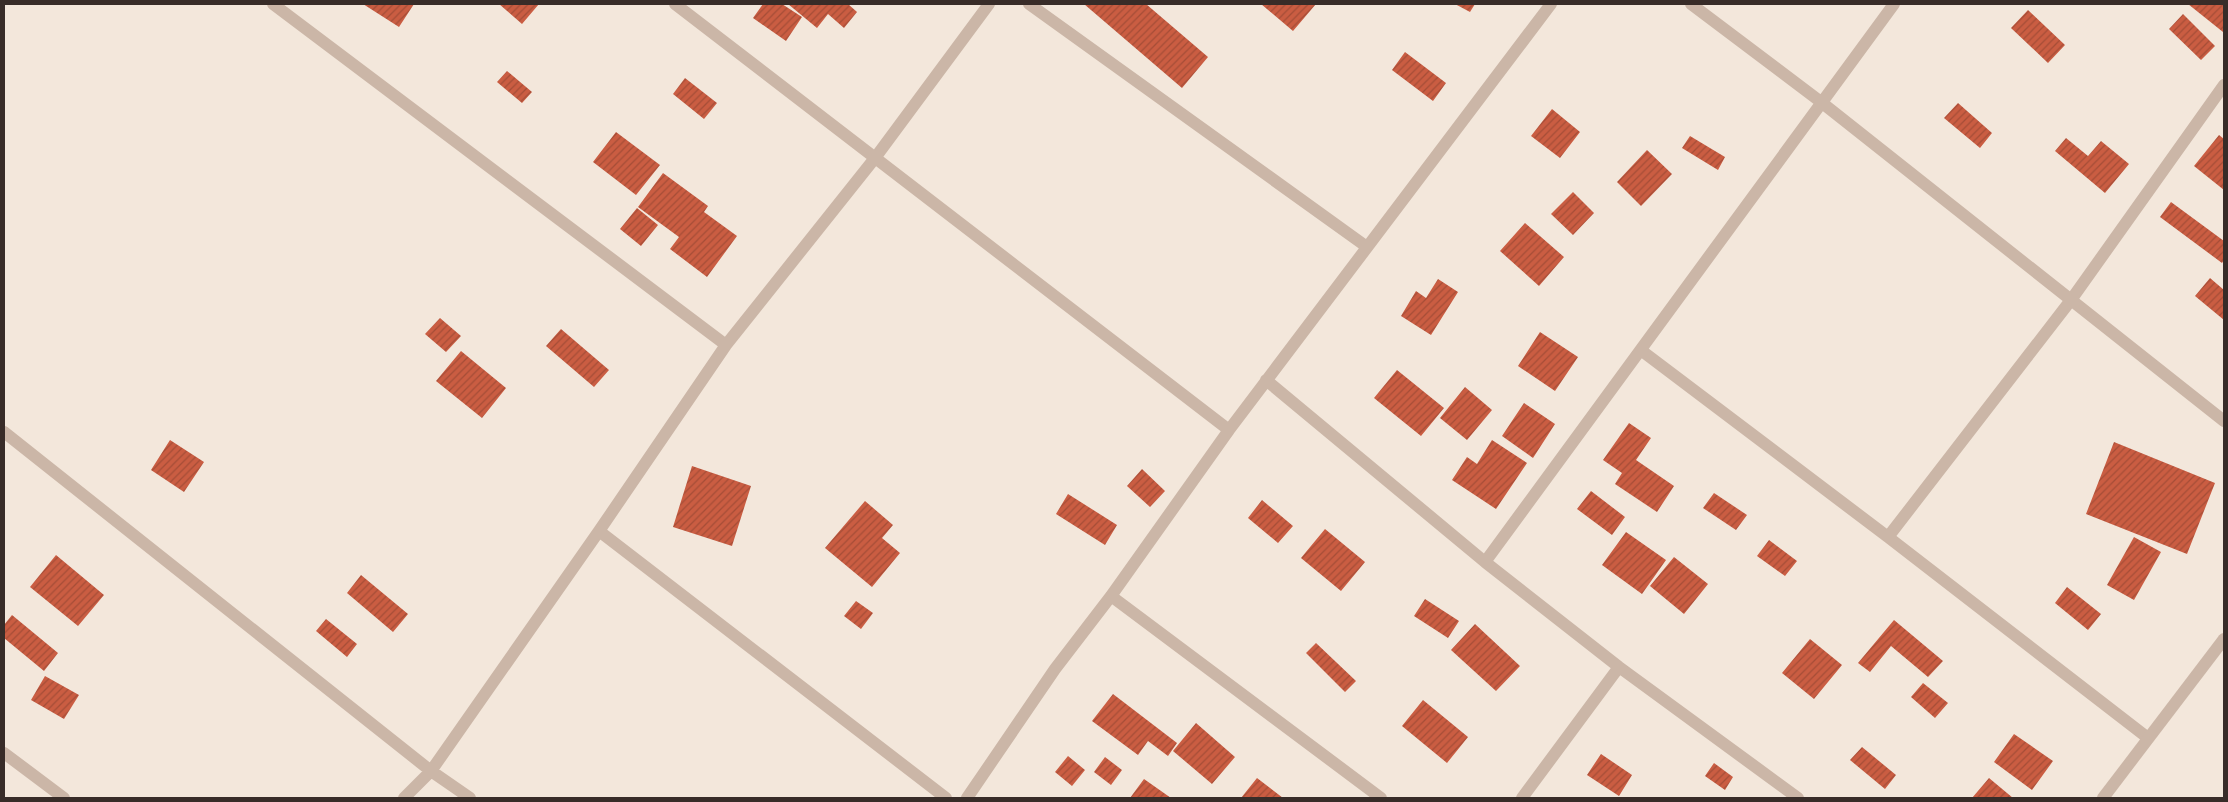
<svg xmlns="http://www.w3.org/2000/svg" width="2228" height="802" viewBox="0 0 2228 802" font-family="Overpass,sans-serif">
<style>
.building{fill:url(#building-hatch)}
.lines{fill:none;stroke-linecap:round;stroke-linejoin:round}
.minor{stroke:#cbb6a7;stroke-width:12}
.tertiary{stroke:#cbb6a7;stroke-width:12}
</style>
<defs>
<pattern id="building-hatch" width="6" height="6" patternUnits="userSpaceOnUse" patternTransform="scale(1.25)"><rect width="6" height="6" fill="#ca5d42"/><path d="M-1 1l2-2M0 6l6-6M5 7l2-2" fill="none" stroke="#a54d37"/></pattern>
</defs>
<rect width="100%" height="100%" fill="#f3e7db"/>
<path class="building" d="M363,4H414L399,27Z
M499,4H539L522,24Z
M763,4H782L802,17L786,41L753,18Z
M788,4H848L857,12L844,28L828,14L817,28Z
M1084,4H1146L1208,57L1182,88Z
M1261,4H1316L1293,31Z
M1455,4H1475L1470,12Z
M2188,4H2224V30L2223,32Z
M2028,10L2065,45L2048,63L2011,28Z
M2183,14L2215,46L2201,60L2169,29Z
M1405,52L1446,83L1433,101L1392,70Z
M507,71L532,92L522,103L497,82Z
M685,78L717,103L704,119L673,94Z
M1958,103L1992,133L1980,148L1944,118Z
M1552,109L1580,132L1560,158L1531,136Z
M616,132L660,165L636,195L593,162Z
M2219,135L2224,139V190L2194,166Z
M1690,136L1725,157L1718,170L1682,148Z
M2066,138L2088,156L2101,141L2129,164L2105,193L2055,151Z
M1647,150L1672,174L1641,206L1617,182Z
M663,173L708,206L704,212L737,236L707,277L670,249L679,237L638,207Z
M1573,192L1594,213L1573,235L1551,214Z
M2171,202L2224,241V260L2222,263L2160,217Z
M637,208L658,225L641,246L620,229Z
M1525,223L1564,257L1539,286L1500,251Z
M2210,278L2224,290V320L2195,296Z
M1438,279L1458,292L1431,335L1401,316L1416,291L1426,298Z
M440,318L461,336L446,352L425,334Z
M561,329L609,370L594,387L546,346Z
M1540,332L1578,357L1555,391L1518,366Z
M461,351L506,388L482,418L436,381Z
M1397,370L1444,408L1421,436L1374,398Z
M1465,387L1492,410L1467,440L1440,418Z
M1524,403L1555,424L1533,458L1502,436Z
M1629,423L1651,438L1636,460L1674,486L1657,512L1615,484L1622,473L1603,460Z
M170,440L204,462L184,492L151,470Z
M1492,440L1527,463L1496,509L1452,480L1467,457L1477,464Z
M2114,442L2215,483L2187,554L2086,514Z
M692,466L751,486L732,546L673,527Z
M1142,469L1165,491L1150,507L1127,486Z
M1591,491L1625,517L1612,535L1577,509Z
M1714,493L1747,515L1736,530L1703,508Z
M1068,494L1117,525L1105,545L1056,514Z
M1262,500L1293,526L1278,543L1248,518Z
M865,501L893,525L882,538L900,553L872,587L825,548Z
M1325,529L1365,562L1341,591L1301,558Z
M1626,532L1666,560L1642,594L1602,565Z
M2134,537L2161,552L2134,600L2107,585Z
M1769,540L1797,561L1785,576L1757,556Z
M56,555L104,595L78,626L30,587Z
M1674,557L1708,584L1684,614L1650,586Z
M361,575L408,614L393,632L347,593Z
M2067,587L2101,614L2088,630L2055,603Z
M1425,599L1459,621L1448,638L1414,616Z
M856,601L873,613L861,629L844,616Z
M12,615L58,653L44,671L4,638V625Z
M326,619L357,644L347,657L316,631Z
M1894,620L1943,661L1928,677L1891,646L1870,672L1858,663Z
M1475,624L1520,666L1496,691L1451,650Z
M1810,639L1842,665L1814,699L1782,673Z
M1316,643L1356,681L1345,692L1306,653Z
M45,676L79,695L64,719L31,700Z
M1923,683L1948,703L1935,718L1911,697Z
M1113,694L1177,743L1168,756L1148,741L1138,755L1092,721Z
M1423,700L1468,737L1447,763L1402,726Z
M1196,723L1235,757L1212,784L1173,751Z
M2014,734L2053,761L2032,790L1994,762Z
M1862,747L1896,775L1885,789L1850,760Z
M1601,754L1632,775L1619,796L1587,775Z
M1068,756L1085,770L1072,786L1055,772Z
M1105,757L1122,770L1111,785L1094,772Z
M1714,763L1733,777L1725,790L1705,776Z
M1257,778L1283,798H1241Z
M1989,778L2013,798H1972Z
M1144,779L1171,798H1130Z"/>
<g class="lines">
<path class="minor" d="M273,4L726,345
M675,4L1229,430
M1029,4L1367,247
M1691,4L1821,102L2224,421
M1642,351L1888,537L2148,738
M1266,380L1485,562L1619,667L1798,798
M4,432L431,771L470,798
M599,531L946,798
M1888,537L2071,300L2224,85
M1485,562L1894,4
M1111,596L1381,798
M4,753L64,798
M404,798L431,771L599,531L726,345L875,158L989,4
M967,798L1055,669L1111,596L1229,430L1551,4
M1522,798L1619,667"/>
<path class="tertiary" d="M2103,798L2224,639"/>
</g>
<rect width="2228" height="802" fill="none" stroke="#382c28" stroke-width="10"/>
</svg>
